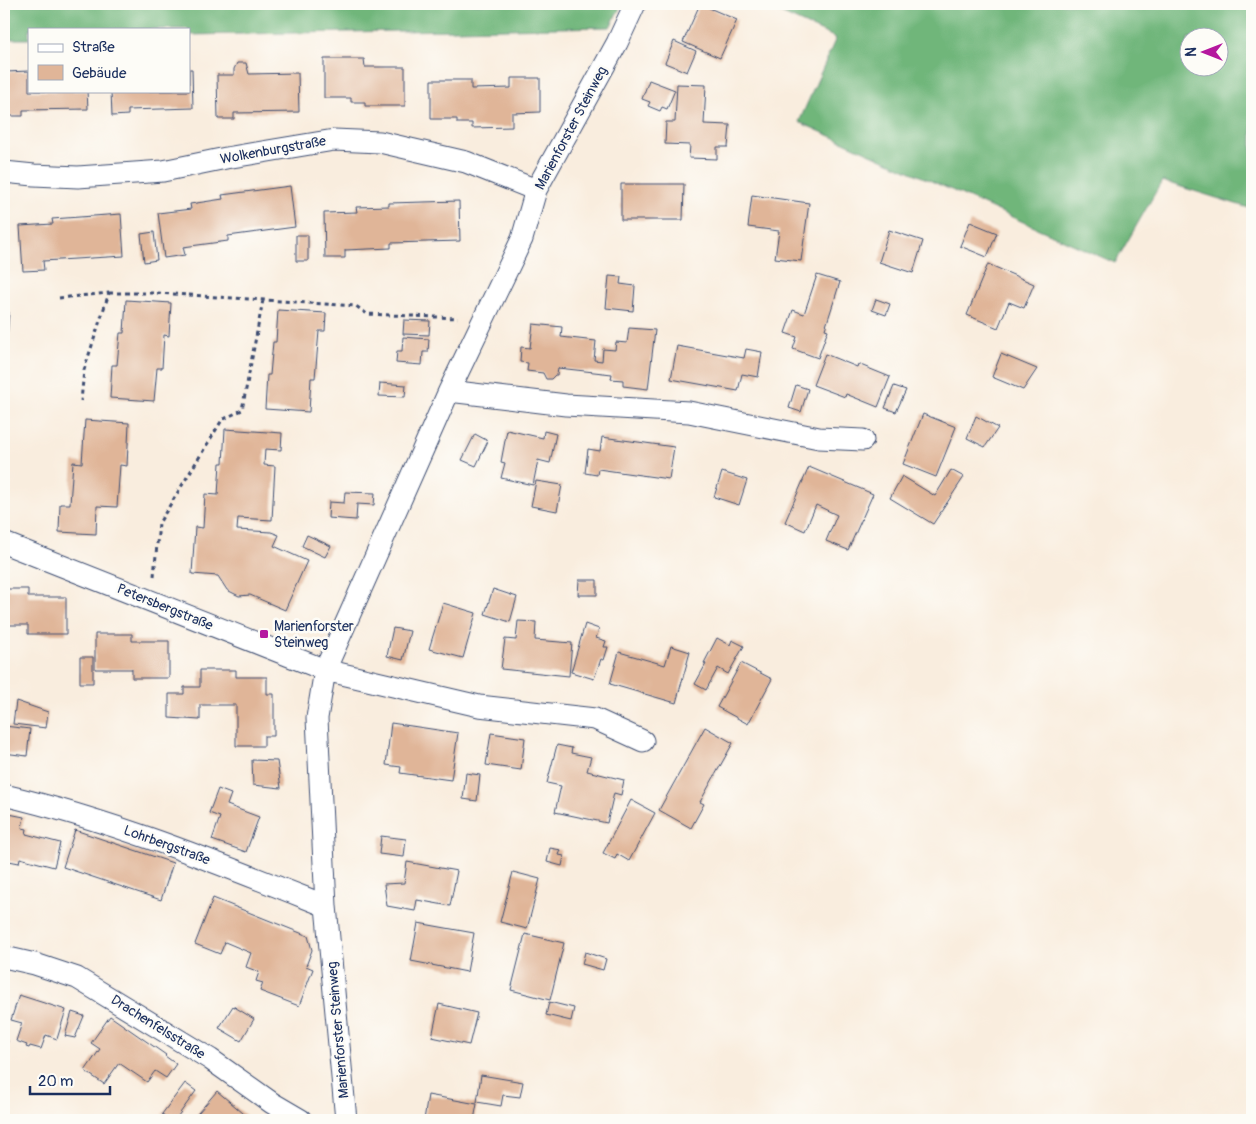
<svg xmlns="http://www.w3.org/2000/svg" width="1256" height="1124" viewBox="0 0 1256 1124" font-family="Pangolin,sans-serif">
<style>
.forest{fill:#70b67a;stroke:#46726c;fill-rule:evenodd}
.building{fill:#e0b598}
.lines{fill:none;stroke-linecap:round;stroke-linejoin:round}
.minor-casing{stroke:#3c4c71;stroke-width:23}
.path{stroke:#3c4c71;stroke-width:3;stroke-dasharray:4 4;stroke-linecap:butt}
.minor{stroke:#fff;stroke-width:21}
.poi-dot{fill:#b5179e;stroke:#fdfcf7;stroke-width:2}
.labels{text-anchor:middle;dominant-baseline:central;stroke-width:5;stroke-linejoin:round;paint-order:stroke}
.street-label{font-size:14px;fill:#1b2f5e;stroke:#fdfcf7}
.poi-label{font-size:14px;fill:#1b2f5e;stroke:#fdfcf7;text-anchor:start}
</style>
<rect width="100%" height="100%" fill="#fdfcf7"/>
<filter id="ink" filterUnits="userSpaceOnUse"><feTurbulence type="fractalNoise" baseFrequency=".02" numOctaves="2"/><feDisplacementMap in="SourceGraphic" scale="10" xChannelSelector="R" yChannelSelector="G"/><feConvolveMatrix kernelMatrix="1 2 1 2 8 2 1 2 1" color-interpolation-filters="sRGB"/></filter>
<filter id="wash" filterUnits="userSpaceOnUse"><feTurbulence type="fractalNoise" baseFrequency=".0096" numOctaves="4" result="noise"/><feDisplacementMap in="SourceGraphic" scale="20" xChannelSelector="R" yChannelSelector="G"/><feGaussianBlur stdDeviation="1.12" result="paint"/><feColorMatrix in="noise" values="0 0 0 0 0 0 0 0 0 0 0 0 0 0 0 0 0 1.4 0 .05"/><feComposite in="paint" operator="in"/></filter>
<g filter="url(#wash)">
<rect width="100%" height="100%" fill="#f9edde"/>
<path class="forest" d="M4,4H622L610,27L189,35V29H29V39H4Z
M761,4H1252V209L1162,181L1115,263L799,122L836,38ZM1188,38H1218V68H1188Z"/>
<g id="blocks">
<path class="building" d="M700,4L737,20L720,58L683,42Z
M674,41L696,51L687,72L665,63Z
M324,59H364L365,67H405V106H365V102H351V98H324Z
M237,63H246L249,74L298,73L299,112L234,113V119H218L217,75H234V69Z
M189,69H192L193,108L128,110V115L112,116L111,91H189Z
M29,71V91H87L88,109L23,110V116H7L6,72Z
M511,78H540V112L512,113V127L472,128V123H457V119H431V80H471V89L511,88Z
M649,80L675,90L667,109L662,107L660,111L648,106L650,102L642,99Z
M677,84L706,85L704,124L730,125L728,147H717V159L689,158L690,145L665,144L666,122H675Z
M621,184H684L683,220H621Z
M290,186L295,227L228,236V241L183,247L185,255L164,258L158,213L191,209L190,204L223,199L222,195Z
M752,195L809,203L801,261L775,258L779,231L748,227Z
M459,201L460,241L391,243V248L345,250V258H325L324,213L357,212L356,207L389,206V203Z
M121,214L124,256L43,261L44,270L23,271L20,226L53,224L52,219Z
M970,222L997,233L987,257L960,246Z
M889,230L923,241L913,273L879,262Z
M154,232L157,260L144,262L141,234Z
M296,235H308V261H296Z
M988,264L1034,284L1024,308L1009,302L998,328L967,315Z
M817,275L840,282L825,329L828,330L818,358L793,349L797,337L785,333L793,310L804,314Z
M609,276L621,277L620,284L635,286L633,311L606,308Z
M876,299L890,304L886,315L872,310Z
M126,300L171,303L169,336L164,335L162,368H157L154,401L110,398L112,365H117L120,333H124Z
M278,310L326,313L325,331H319L315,378H311L309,412L265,409L267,375H270L273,342H276Z
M4,312H9L6,354H4Z
M404,320L430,321L429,335L403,334Z
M533,324L562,327L561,337L596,341L594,360L602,361L603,349L615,350L616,342L627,343L629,328L655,330L648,389L623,386V380L611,379L612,374L558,368L557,375H555L551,379H546L543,373L527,371L528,363L520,362L521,347L530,348Z
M403,337L429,339L428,352H423L422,365L396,363L397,351H402Z
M677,346L744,358L746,349L762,352L758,377L742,374L738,391L671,379Z
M825,354L857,367L858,364L890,377L878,407L846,394L845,397L813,385Z
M1001,354L1037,369L1023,390L992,377Z
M380,383L406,385L405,397L379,396Z
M796,385L808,389L801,412L789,408Z
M894,386L906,390L896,412L885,408Z
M923,414L956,427L936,477L903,464Z
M976,416L998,428L985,447L967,438Z
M85,420L129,423L127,466L120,465L117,507L97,506L96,534L59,532L60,504H70L73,462L82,463Z
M225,429L282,433L281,450L265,449L264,465L275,466L272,520L238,518L237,530L271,532L279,535L274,546L307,561L285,610L250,595L239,596L227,590L218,576L192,574L195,527L203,528L205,494L218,495L220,463H223Z
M507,430L543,438L544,431L556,434L550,463L538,460L533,485L501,478L505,463L501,462Z
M475,434L488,441L476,466L462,460Z
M602,437L674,447L669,479L598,469L597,475L585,473L588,449L600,451Z
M809,467L873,494L848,550L826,541L837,515L816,505L805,531L785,522Z
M951,470L964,477L933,524L890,498L902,476L935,496Z
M722,472L747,480L739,505L714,497Z
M536,481L562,485L557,511L531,506Z
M345,492L375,493L374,505L357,504L356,520L328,518L329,502L344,503Z
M307,535L331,546L325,557L302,546Z
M579,580H597V595H578Z
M4,589H28V597H66V634H28V625H4Z
M493,589L517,597L510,622L485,614Z
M443,603L476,613L463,658L429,649Z
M518,621L536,622L535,640L572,643L569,676L501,669L505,639L516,640Z
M585,624L599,629L596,638L606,641L604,647H608L604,660L601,659L594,679L571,672Z
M393,628L410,631L403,660L387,656Z
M95,634H132V641H169V678H132V669H95Z
M717,638L730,645L732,640L744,646L728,674L718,668L706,690L695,684L706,664L704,663Z
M671,646L690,652L676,703L610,684L619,652L665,665Z
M80,657H93V683H80Z
M741,663L772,679L748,724L717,707Z
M200,670H236V677H267V694H274V736H264V746H236V705H200V720L169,718V694H184V687H200Z
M16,701L48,712L46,728L13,724Z
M391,723L458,733L451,780L400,773L401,767L386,765Z
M4,726L30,729L27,756L4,753Z
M705,727L733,743L700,802L704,804L691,828L659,810Z
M491,733L525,738L521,770L486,765Z
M557,745L572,748L571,753L591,757L587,771L624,780L621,795L614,793L607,823L555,812L561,786L547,783Z
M252,760L277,761L281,788L253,785Z
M466,773L480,775L477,801L463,799Z
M218,789L231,794L227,805L259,817L246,852L212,840L220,817L209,813Z
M631,800L655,813L629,861L617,854L615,859L603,853Z
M4,813L24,817L22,828L27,829L26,834L60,843L54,867L20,858L19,863L4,860Z
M75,830L173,863L161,900L63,867Z
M381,836L406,839L404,857L379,854Z
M550,848L561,850L559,855L564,856L562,866L547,862Z
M407,862L457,871L450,906L417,900L415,911L387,906L384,884L404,883Z
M513,872L540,879L527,929L500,922Z
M213,898L308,936L312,950L306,966L313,969L299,1006L260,991L263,983L256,981L259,972L246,967L251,953L225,942L220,954L195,944Z
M418,923L474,933L467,972L411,961Z
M525,934L564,943L550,1000L511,990Z
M585,952L606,959L603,970L582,964Z
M19,995L66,1010L57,1039L46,1035L41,1049L30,1046L29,1048L26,1047L27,1045L16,1041L22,1023L11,1020Z
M549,1002L574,1008L571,1021L546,1015Z
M439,1004L477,1013L469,1045L432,1037Z
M233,1006L254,1019L241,1041L219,1028Z
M72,1012L84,1016L75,1038L65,1036Z
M110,1016L166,1055L165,1056L176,1064L166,1078L155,1071L147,1082L119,1063L104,1084L85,1071L100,1049L91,1043Z
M481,1075L523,1082L520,1097L503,1095L501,1106L477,1102Z
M185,1083L196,1091L175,1120H170L162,1114Z
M217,1091L236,1107L251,1120H192Z
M428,1095L477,1104L474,1120H424Z"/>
</g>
</g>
<g filter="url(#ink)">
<use href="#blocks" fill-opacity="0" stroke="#3c4c71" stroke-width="1"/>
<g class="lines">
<g class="minor-casing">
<path id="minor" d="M4,172L34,175L78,177L163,171L226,158L334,140L380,142L466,162L536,190
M449,391L566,405L689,412L819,438L863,440
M4,543L325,670L479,706L595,719L643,741
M4,795C115,821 220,864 326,906
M4,957L35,964L77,978L210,1059L272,1103L301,1120
M346,1120L326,906L317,718L325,670L449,391L522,239L536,190L617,43L635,4"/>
</g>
<path class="path" d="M109,293H157L356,306L367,314L458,318
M59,298L109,293L84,370L81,401
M154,576L159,523L222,420L242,410L263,300
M4,1052L8,1037"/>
<use href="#minor" class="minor"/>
</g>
</g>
<rect class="poi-dot" x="259" y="629" width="10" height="10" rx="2.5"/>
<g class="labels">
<g class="street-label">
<text transform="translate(571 128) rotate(-62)">Marienforster Steinweg</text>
<text transform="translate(273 150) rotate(-10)">Wolkenburgstraße</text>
<text transform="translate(165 607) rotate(22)">Petersbergstraße</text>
<text transform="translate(167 845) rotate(20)">Lohrbergstraße</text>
<text transform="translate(158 1027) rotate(32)">Drachenfelsstraße</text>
<text transform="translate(338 1030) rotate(-95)">Marienforster Steinweg</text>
</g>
<g class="poi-label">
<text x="274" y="626">Marienforster<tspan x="274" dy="16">Steinweg</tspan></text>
</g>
</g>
<rect width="1256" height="1124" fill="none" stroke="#fdfcf7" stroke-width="20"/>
<rect x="28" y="28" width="162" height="65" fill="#fdfcf7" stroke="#a3aaba"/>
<rect x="38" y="44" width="25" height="8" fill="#ffffff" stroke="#a3aaba"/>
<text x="72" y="52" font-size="15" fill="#1b2f5e">Straße</text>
<rect x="38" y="65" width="25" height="15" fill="#e0b598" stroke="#a3aaba"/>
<text x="72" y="78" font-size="15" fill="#1b2f5e">Gebäude</text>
<g transform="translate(1204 52) rotate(270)"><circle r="24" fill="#fdfcf7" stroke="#a3aaba"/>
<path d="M0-4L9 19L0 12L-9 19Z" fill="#b5179e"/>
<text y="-8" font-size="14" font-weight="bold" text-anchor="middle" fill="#1b2f5e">N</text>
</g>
<path d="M30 1086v8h80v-8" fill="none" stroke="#1b2f5e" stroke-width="2.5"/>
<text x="38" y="1086" font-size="15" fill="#1b2f5e" stroke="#fdfcf7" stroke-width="4" paint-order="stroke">20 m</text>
</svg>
